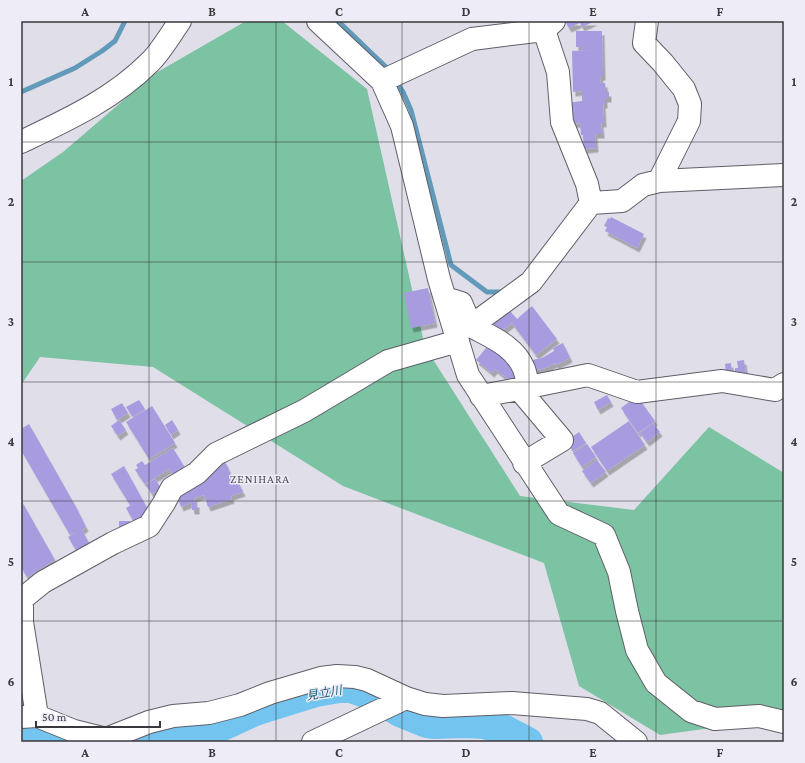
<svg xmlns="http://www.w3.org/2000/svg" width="805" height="763" viewBox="0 0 805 763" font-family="'Crimson Pro','Noto Sans JP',serif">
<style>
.green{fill:#7bc3a2}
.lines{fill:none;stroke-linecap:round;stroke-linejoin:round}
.stream{stroke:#629aba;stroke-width:5}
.river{stroke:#74c4f0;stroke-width:30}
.building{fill:#a89be0;filter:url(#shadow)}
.minor-casing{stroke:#5f5e67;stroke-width:24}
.minor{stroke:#fff;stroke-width:22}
.grid{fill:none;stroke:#39383c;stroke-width:1;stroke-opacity:0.55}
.labels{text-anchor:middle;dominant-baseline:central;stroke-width:3;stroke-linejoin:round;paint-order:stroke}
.neighbourhood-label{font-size:12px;letter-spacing:1px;fill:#4f4d56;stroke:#eeecf7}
.water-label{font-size:12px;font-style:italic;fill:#155572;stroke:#eeecf7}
.neatline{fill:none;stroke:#39383c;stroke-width:1.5}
.grid-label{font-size:13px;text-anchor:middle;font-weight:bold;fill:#39383c}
</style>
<defs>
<filter id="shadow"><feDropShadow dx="2.5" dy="4.5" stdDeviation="0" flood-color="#0004"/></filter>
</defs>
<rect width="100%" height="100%" fill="#e0dfe9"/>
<path class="green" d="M246,21H282L367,89L425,347L520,496L634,510L709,427L784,473V718L660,735L579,686L544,563L343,486L153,367L40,357L21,385V181L63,152L154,74Z"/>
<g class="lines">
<path class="stream" d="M338,21L386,67L389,72
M395,80L403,92L411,110L451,265L487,292H501
M21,92L75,68L102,51L115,41L125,21"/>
<path class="river" d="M21,732C38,732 54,739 70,742
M140,742L180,728L220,727L255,711L316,692L339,688H351L373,696L400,712L427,723L435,724L464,723L484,724L505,730L528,742"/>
</g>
<path class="building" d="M565,21H595L582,27L580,23L569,28Z
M576,31H602L603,76H601L600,83H605L606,92H609V98H605V104H603L604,123H601L602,134H595L596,148L584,149L583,135H581L580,123L568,124L567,103L582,101V91L573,92L572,51L590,50H582V47H576Z
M611,217L644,234L637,248L605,231L607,227L604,226L608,218L610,219Z
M428,288L435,323L411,328L404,293Z
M505,305L517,319L532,306L557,339L536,355L512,323L495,336L487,325Z
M563,343L570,358L556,365L555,363L545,368L529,372L527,361L542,358L554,351L553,348Z
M494,346L522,374L513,383L495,369L492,373L476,360L487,347L491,350Z
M744,360L746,375L735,376V368H738L737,361Z
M731,363L732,374H726L725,364Z
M607,395L611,402L598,410L594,402Z
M637,396L655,421L638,433L621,408Z
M139,400L145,409L133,417L126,407Z
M122,403L128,413L117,420L111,409Z
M152,406L175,443L149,459L126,422Z
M119,420L126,430L118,436L111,426Z
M172,420L178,430L171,435L165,425Z
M629,421L645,445L607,471L591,447Z
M653,423L660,432L647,442L640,433Z
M29,424L76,507L86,527L82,530L89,543L76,550L68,537L77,532L70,535L21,450V429Z
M579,432L586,443L573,451L566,441Z
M587,444L596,457L582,467L573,453Z
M173,448L187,471L175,478L169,469L145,484L135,470L138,468L136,465L142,461L145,465Z
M597,460L606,472L591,483L582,471Z
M225,461L233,480L236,478L243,492L231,496L232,499L208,507L204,495L194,498L195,502L193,503H197V510H192L191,503L181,507L176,493Z
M124,466L151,515L135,524L126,508L136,502L130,505L111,474Z
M155,479L161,488L152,494L146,485Z
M21,500L55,560L27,577L21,567Z
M119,521H130V526L119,527Z"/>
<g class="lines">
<g class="minor-casing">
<path id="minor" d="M318,21L382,81L402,126L439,279L468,375L559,514L604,535L619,572L627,611L637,650L656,683L691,711L715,719L759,716L784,722
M647,21L644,43L663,63L684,89L690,104L689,121L659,181
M544,30L558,72L562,122L587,184L591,203
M382,81L472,39L544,30L554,21
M21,142C67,120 113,99 149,63C160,53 171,34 180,21
M445,298L461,303L471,326L531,282L591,203L622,201L643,185L659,181L784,175
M471,326C491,337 515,346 524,369C526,374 527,381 528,387
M481,396L519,389
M524,463L562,440L519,389L588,375L637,392L722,381L775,390L784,384
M37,716L22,622V599L43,582L113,543L149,526L164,503L172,488L197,473L216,454L304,411L388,361L458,341
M21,717L37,716L74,731L106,739L149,722L173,716L209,713L240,705L270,693L321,678L337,676L355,677L367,680L406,698
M313,742L406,698L425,704L443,706L512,703L587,709L600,713L636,742"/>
</g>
<use href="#minor" class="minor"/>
</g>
<path class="grid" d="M149,21V742M276,21V742M402,21V742M529,21V742M656,21V742M21,142H784M21,262H784M21,382H784M21,501H784M21,621H784"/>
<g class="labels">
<g class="neighbourhood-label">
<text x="260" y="479">ZENIHARA</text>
</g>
<g class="water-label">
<text transform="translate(324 693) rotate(-10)">見立川</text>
</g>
</g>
<rect width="805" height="763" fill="none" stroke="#eeecf7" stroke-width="44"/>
<path d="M36 721v6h124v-6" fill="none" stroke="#39383c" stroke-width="2"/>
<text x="42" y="721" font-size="12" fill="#39383c" stroke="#eeecf7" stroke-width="3" paint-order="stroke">50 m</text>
<rect x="22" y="22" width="761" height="719" class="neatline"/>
<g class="grid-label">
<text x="85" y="16">A</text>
<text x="212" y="16">B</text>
<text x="339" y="16">C</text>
<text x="466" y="16">D</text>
<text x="593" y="16">E</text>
<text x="720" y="16">F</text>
<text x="11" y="86">1</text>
<text x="794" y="86">1</text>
<text x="11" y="206">2</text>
<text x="794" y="206">2</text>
<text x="11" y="326">3</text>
<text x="794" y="326">3</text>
<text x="11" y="446">4</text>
<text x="794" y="446">4</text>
<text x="11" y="566">5</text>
<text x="794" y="566">5</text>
<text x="11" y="686">6</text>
<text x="794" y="686">6</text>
<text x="85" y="757">A</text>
<text x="212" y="757">B</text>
<text x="339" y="757">C</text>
<text x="466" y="757">D</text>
<text x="593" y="757">E</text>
<text x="720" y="757">F</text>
</g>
</svg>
